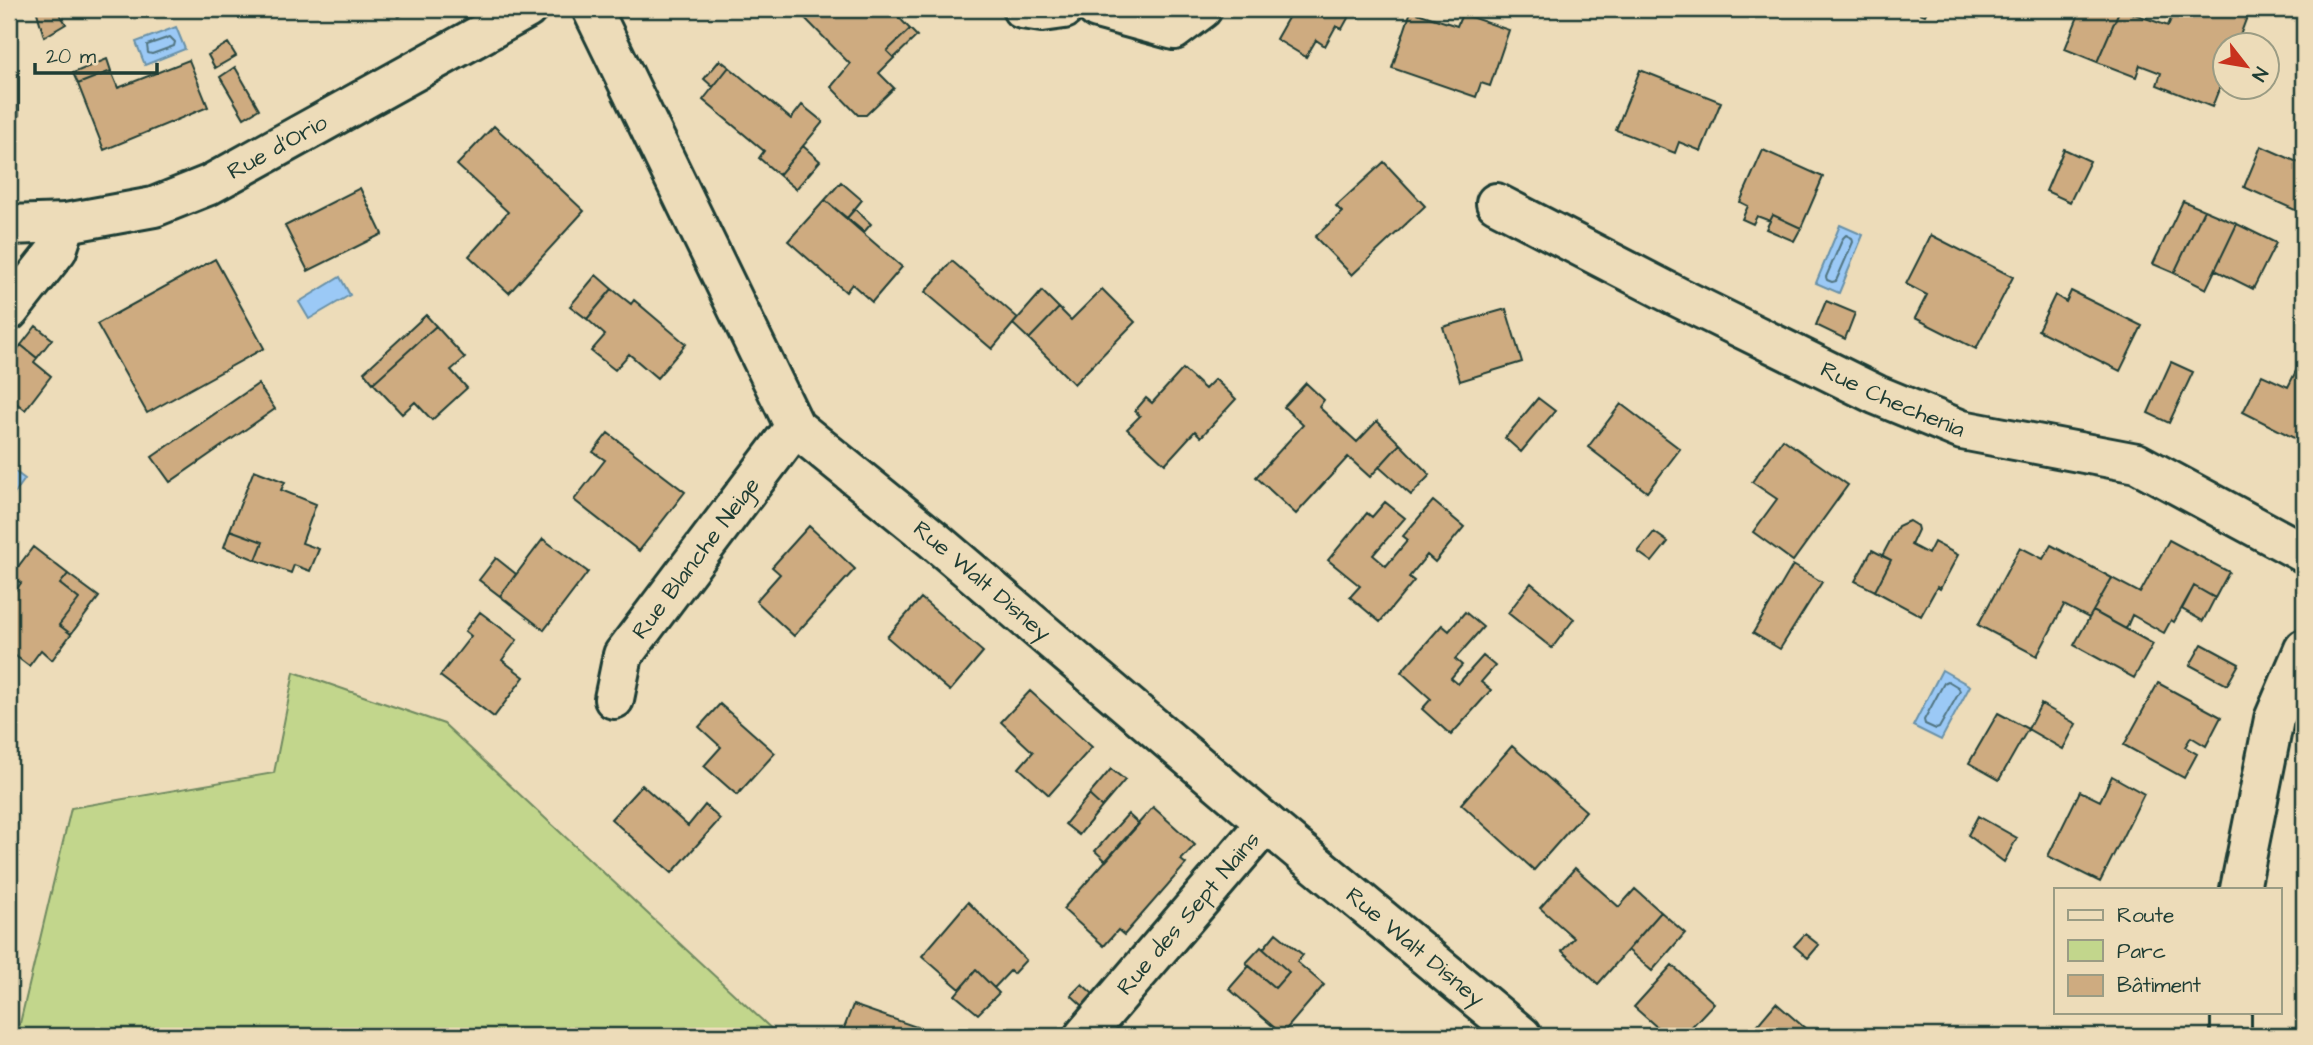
<svg xmlns="http://www.w3.org/2000/svg" width="2313" height="1045" viewBox="0 0 2313 1045" font-family="'Architects Daughter',sans-serif">
<style>
.green{fill:#c2d68c;stroke:#708a60;stroke-width:2}
.water{fill:#9bc9f6;stroke:#6991a8;stroke-width:2}
.lines{fill:none;stroke-linecap:round;stroke-linejoin:round}
.shore{stroke:#517582;stroke-width:2}
.building{fill:#ceab80;stroke:#1f3d34;stroke-width:2}
.minor-casing{stroke:#1f3d34;stroke-width:44}
.tertiary-casing{stroke:#1f3d34;stroke-width:44}
.secondary-casing{stroke:#1f3d34;stroke-width:44}
.minor{stroke:#eddcb9;stroke-width:38}
.tertiary{stroke:#eddcb9;stroke-width:38}
.secondary{stroke:#eddcb9;stroke-width:38}
.labels{text-anchor:middle;dominant-baseline:central;stroke-width:5;stroke-linejoin:round;paint-order:stroke}
.street-label{font-size:23px;fill:#1f3d34;stroke:#eddcb9}
</style>
<rect width="100%" height="100%" fill="#eddcb9"/>
<filter id="ink" filterUnits="userSpaceOnUse"><feTurbulence type="fractalNoise" baseFrequency=".0143" numOctaves="2"/><feDisplacementMap in="SourceGraphic" scale="14" xChannelSelector="R" yChannelSelector="G"/><feConvolveMatrix kernelMatrix="1 2 1 2 8 2 1 2 1" color-interpolation-filters="sRGB"/></filter>
<g filter="url(#ink)">
<path class="green" d="M294,672L444,724L779,1036H17L71,808L274,773Z"/>
<path class="water" d="M176,27L185,49L145,65L136,42Z
M1840,225L1863,235L1839,293L1816,283Z
M340,277L350,295L309,319L299,302Z
M9,467L25,479L9,501Z
M1942,670L1970,686L1941,740L1913,726Z"/>
<g class="lines">
<path class="shore" d="M170,37L175,42L174,46L152,54L148,53L147,45Z
M1846,235L1852,238L1853,242L1836,281L1832,282L1827,280L1826,277L1843,238Z
M1948,681L1958,687L1960,691L1939,728L1936,729L1925,724L1924,720L1944,683Z"/>
</g>
<path class="building" d="M36,9H57L66,24L44,37Z
M393,9H412L398,17Z
M796,9H891L910,29L887,51L894,58L879,73L894,88L866,115H858L831,87L850,64Z
M1293,9H1353L1342,29L1336,26L1325,46L1316,40L1306,57L1276,39Z
M1909,9H1928L1925,15Z
M2081,9H2120L2097,62L2065,49Z
M2120,9L2168,26L2175,9H2235L2248,14L2236,46H2226V71L2212,107L2157,85L2161,73L2140,65L2136,77L2097,62Z
M1411,11L1457,26L1462,14L1509,30L1490,86L1481,83L1476,97L1392,68Z
M910,29L917,36L894,58L887,51Z
M228,43L236,56L215,68L208,55Z
M107,59L111,71L78,84L73,73Z
M189,60L208,107L104,150L78,84L111,71L118,88Z
M720,60L729,67L713,87L704,79Z
M235,67L259,109L244,118L220,77Z
M729,67L791,119L802,105L823,122L779,175L759,158L764,151L703,100Z
M9,69H19V115H9Z
M1640,70L1721,102L1701,151L1679,142L1675,153L1616,130Z
M494,126L584,211L509,293L469,256L508,212L457,165Z
M803,146L820,161L796,189L779,175Z
M2261,146L2304,165V214L2244,187Z
M2064,149L2090,161L2070,202L2046,191Z
M1763,150L1823,177L1801,228L1773,215L1770,221L1757,216L1753,224L1742,219L1748,206L1740,202Z
M1384,162L1425,206L1352,275L1315,237L1342,212L1336,206Z
M841,182L862,200L847,218L825,200Z
M360,188L382,234L308,271L285,226Z
M825,200L902,267L872,302L852,284L846,292L788,241Z
M2183,201L2204,210L2174,273L2153,264Z
M855,209L871,224L864,232L847,218Z
M2204,210L2237,224L2206,289L2174,273Z
M1773,215L1801,228L1794,241L1766,229Z
M2237,224L2276,243L2253,289L2215,270Z
M1931,235L2013,277L1976,349L1915,318L1927,295L1906,284Z
M215,259L264,348L147,413L97,324Z
M952,261L1018,318L992,349L925,292Z
M596,275L612,289L587,319L570,306Z
M612,289L631,304L634,300L686,344L657,378L629,354L615,370L591,351L605,335L587,319Z
M1102,289L1135,322L1074,384L1029,339L1059,308L1071,320Z
M1042,291L1059,308L1029,339L1013,324Z
M2071,291L2142,326L2120,371L2038,330L2055,295L2066,302Z
M1826,301L1855,313L1845,339L1816,325Z
M1506,309L1522,362L1460,381L1443,327Z
M426,315L436,326L373,383L364,372Z
M36,326L52,339L37,358L21,345Z
M436,326L465,358L451,370L467,388L432,420L415,402L402,414L373,383Z
M21,345L37,358L34,362L51,376L25,410L9,397V360Z
M2171,362L2193,372L2169,423L2148,413Z
M2298,367L2304,370V443L2243,412L2262,375L2288,387Z
M1183,369L1205,389L1215,379L1236,399L1201,437L1195,431L1165,464L1127,429L1140,416L1135,411L1146,398L1152,403Z
M1306,383L1324,400L1319,407L1357,442L1377,421L1400,444L1370,477L1348,457L1296,514L1256,477L1303,425L1284,407Z
M258,384L275,409L170,482L152,457Z
M1538,398L1555,411L1521,452L1505,438Z
M1621,404L1680,449L1647,492L1588,447Z
M608,433L685,492L639,551L574,500L605,460L593,452Z
M1783,439L1848,485L1793,561L1753,532L1777,499L1752,482Z
M1400,444L1430,475L1411,495L1379,467Z
M254,470L285,482L281,490L316,504L302,543L319,549L310,571L294,565L291,573L256,560L263,542L230,530Z
M1433,501L1464,527L1435,562L1427,555L1409,577L1414,581L1380,622L1350,597L1360,586L1328,560L1367,513L1372,517L1385,502L1405,518L1373,555L1386,566L1408,540L1403,536Z
M1909,521L1917,526L1918,530L1911,545L1928,554L1934,542L1958,555L1940,589L1937,587L1921,616L1875,591L1891,560L1882,556L1898,526Z
M809,526L855,569L794,636L756,601L780,574L772,567Z
M230,530L263,542L256,560L224,547Z
M1654,532L1668,542L1652,562L1638,552Z
M543,539L588,572L544,630L500,596Z
M2169,540L2229,572L2215,598L2194,586L2174,622L2171,620L2164,633L2132,615L2126,629L2093,611L2112,578L2140,593Z
M2051,545L2112,578L2089,618L2064,605L2037,656L1978,625L2020,547L2043,559Z
M33,547L68,574L60,584L79,599L59,625L71,634L52,660L41,650L29,666L9,651V599L21,583L11,576Z
M1872,550L1891,560L1875,591L1855,581Z
M496,558L516,574L500,596L479,580Z
M1793,565L1822,582L1780,649L1753,633Z
M68,574L99,597L71,634L59,625L79,599L60,584Z
M1531,583L1574,619L1552,648L1508,613Z
M2194,586L2215,598L2203,621L2182,609Z
M921,598L983,652L950,691L887,637Z
M2093,611L2153,644L2134,678L2074,645Z
M480,612L517,640L502,660L524,677L494,717L440,676L471,636L465,631Z
M1465,612L1483,627L1455,659L1462,665L1451,678L1458,684L1483,656L1495,666L1481,682L1491,690L1451,735L1422,709L1431,699L1401,672L1442,625L1449,631Z
M2202,644L2239,664L2227,685L2190,665Z
M2158,683L2221,717L2206,746L2191,737L2185,747L2197,754L2184,778L2124,745Z
M1030,691L1092,747L1049,795L1019,768L1033,752L1001,722Z
M720,704L775,753L737,795L704,766L721,747L699,727Z
M2041,704L2076,724L2063,749L2028,729Z
M1998,713L2028,729L1999,780L1969,763Z
M1512,746L1586,811L1534,870L1461,804Z
M1111,769L1125,780L1102,807L1089,795Z
M2112,776L2144,794L2100,882L2048,856L2080,791L2100,801Z
M642,785L688,826L705,805L720,819L672,873L611,819Z
M1089,795L1102,807L1079,835L1065,824Z
M1153,807L1195,845L1181,860L1186,864L1124,935L1118,930L1104,946L1063,909Z
M1128,814L1139,824L1106,861L1095,851Z
M1978,816L2017,838L2004,862L1968,835Z
M1575,868L1619,907L1635,889L1661,912L1598,984L1562,951L1574,938L1540,908Z
M968,902L1026,960L1013,974L1010,971L994,988L976,970L960,989L922,956Z
M1661,912L1685,933L1652,971L1628,950Z
M1276,933L1303,955L1297,962L1324,985L1282,1034L1229,989L1249,966L1275,988L1289,972L1263,949Z
M1805,934L1819,945L1808,958L1794,946Z
M1261,947L1289,972L1275,988L1246,963Z
M1672,965L1714,1003L1683,1036H1667L1634,1007Z
M976,970L999,993L978,1014L955,995Z
M1082,984L1093,994L1083,1006L1071,995Z
M1776,1003L1814,1036H1748Z
M853,1005L934,1033L933,1036H841Z
M1831,1029L1839,1036H1824Z"/>
<g class="lines">
<g class="minor-casing">
<g id="minor">
<path id="s1" d="M592,9L795,427L934,540L1266,823L1522,1036"/>
<path d="M1022,9L1042,12L1064,9"/>
<path d="M1097,9L1174,30L1202,9"/>
<path id="s2" d="M1496,203L1678,297L1877,395L1962,430L2137,463L2304,553"/>
<path d="M9,311L57,250L66,223"/>
<path id="s3" d="M614,699L623,655L795,427"/>
<path id="s4" d="M1084,1036L1266,823"/>
</g>
</g>
<g class="tertiary-casing">
<g id="tertiary">
<path id="s5" d="M9,225L66,223L154,207L209,185L527,9"/>
</g>
</g>
<g class="secondary-casing">
<path id="secondary" d="M2240,889L2274,719L2304,649
M2231,1036V1012"/>
</g>
<use href="#minor" class="minor"/>
<use href="#tertiary" class="tertiary"/>
<use href="#secondary" class="secondary"/>
</g>
</g>
<g class="labels">
<g class="street-label">
<text stroke="none"><textPath href="#s5" startOffset="284">Rue d'Orio</textPath></text>
<text stroke="none"><textPath href="#s2" startOffset="443">Rue Chechenia</textPath></text>
<text stroke="none"><textPath href="#s3" startOffset="166">Rue Blanche Neige</textPath></text>
<text stroke="none"><textPath href="#s1" startOffset="707">Rue Walt Disney</textPath></text>
<text stroke="none"><textPath href="#s4" startOffset="161">Rue des Sept Nains</textPath></text>
<text stroke="none"><textPath href="#s1" startOffset="1274">Rue Walt Disney</textPath></text>
</g>
</g>
<rect width="2313" height="1045" fill="none" stroke="#eddcb9" stroke-width="35"/>
<rect x="18" y="18" width="2278" height="1010" fill="none" stroke="#1f3d34" stroke-width="2.5" filter="url(#ink)"/>
<rect x="2054" y="888" width="228" height="126" fill="#eddcb9" stroke="#9b9c84" stroke-width="2"/>
<rect x="2068" y="910" width="35" height="10" fill="#eddcb9" stroke="#9b9c84" stroke-width="2"/>
<text x="2117" y="922" font-size="21" fill="#1f3d34">Route</text>
<rect x="2068" y="940" width="35" height="21" fill="#c2d68c" stroke="#9b9c84" stroke-width="2"/>
<text x="2117" y="958" font-size="21" fill="#1f3d34">Parc</text>
<rect x="2068" y="975" width="35" height="21" fill="#ceab80" stroke="#9b9c84" stroke-width="2"/>
<text x="2117" y="992" font-size="21" fill="#1f3d34">Bâtiment</text>
<g transform="translate(2246 66) rotate(121)"><circle r="33" fill="#eddcb9" stroke="#9b9c84" stroke-width="2"/>
<path d="M0-5L12 26L0 18L-12 26Z" fill="#c8321e"/>
<text y="-10" font-size="19" font-weight="bold" text-anchor="middle" fill="#1f3d34">N</text>
</g>
<path d="M35 63v10h122v-10" fill="none" stroke="#1f3d34" stroke-width="3.5"/>
<text x="46" y="63" font-size="21" fill="#1f3d34" stroke="#eddcb9" stroke-width="5" paint-order="stroke">20 m</text>
</svg>
